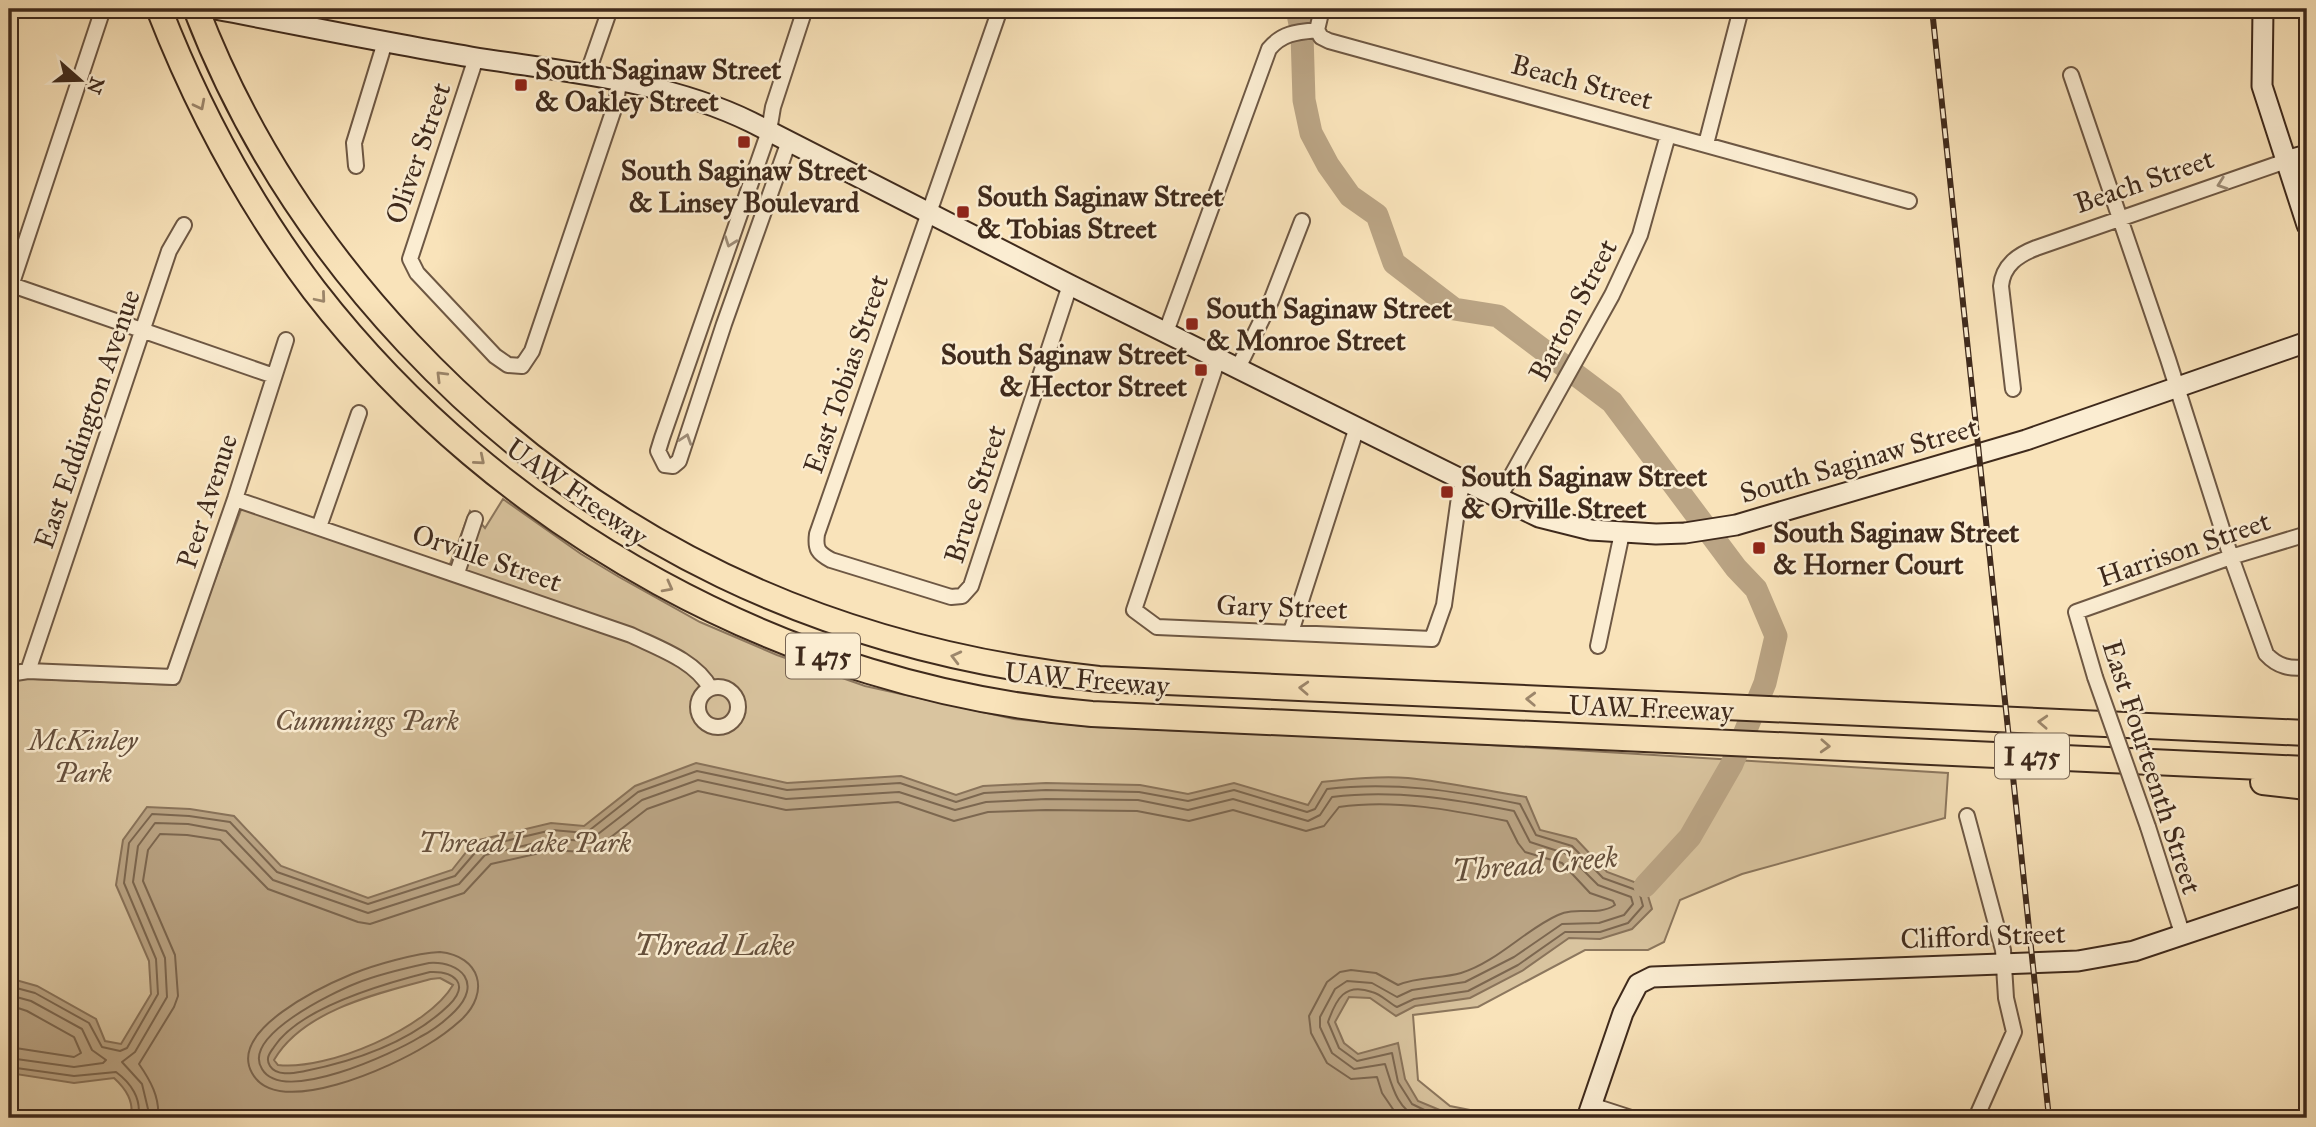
<svg xmlns="http://www.w3.org/2000/svg" width="2316" height="1127" viewBox="0 0 2316 1127" font-family="'IM FELL Great Primer',serif">
<style>
.green{fill:#d9c49f;stroke:#8c775e;stroke-width:2}
.water{fill:#baa484;stroke:#89735a;stroke-width:2;fill-rule:evenodd}
.lines{fill:none;stroke-linecap:round;stroke-linejoin:round}
.shore{stroke:#7c6750;stroke-width:2}
.river{stroke:#baa484;stroke-width:23}
.street-casing{stroke:#6e5844;stroke-width:18}
.secondary-casing{stroke:#3f2a1c;stroke-width:23}
.highway-casing{stroke:#3f2a1c;stroke-width:28}
.street{stroke:#fbedd2;stroke-width:14}
.secondary{stroke:#fbedd2;stroke-width:19}
.highway{stroke:#f9e3ba;stroke-width:24}
.rail-casing{stroke:#3f2a1c;stroke-width:6}
.rail{stroke:#fbedd2;stroke-width:3.5;stroke-dasharray:10;stroke-linecap:butt}
.street-bridge-casing{stroke:#6e5844;stroke-width:18;stroke-linecap:butt}
.street-bridge{stroke:#fbedd2;stroke-width:14}
.oneway{stroke:#9c866b}
.oneway2{stroke:#9d8c77}
.poi-dot{fill:#8f2418;stroke:#fbedd2;stroke-width:2.5}
.labels{text-anchor:middle;dominant-baseline:central;stroke-width:5;stroke-linejoin:round;paint-order:stroke}
.shield{fill:#fbedd2;stroke:#776453;stroke-width:2}
.shield-label{font-size:26px;font-weight:bold;fill:#3f2a1c}
.poi-label{font-size:28px;font-weight:bold;fill:#3f2a1c;stroke:#fbedd2;text-anchor:start}
.street-label{font-size:28px;fill:#3f2a1c;stroke:#fbedd2}
.park-label{font-size:28px;font-style:italic;fill:#66503d;stroke:#fbedd2}
.water-label{font-size:30px;font-style:italic;fill:#644f3b;stroke:#fbedd2}
</style>
<rect width="100%" height="100%" fill="#f9e3ba"/>
<filter id="stains"><feTurbulence type="fractalNoise" baseFrequency=".00286" numOctaves="4"/><feColorMatrix values="0 0 0 0 .2 0 0 0 0 .09 0 0 0 0 .02 0 0 0 .5 -.17"/></filter>
<radialGradient id="worn" r=".72"><stop offset=".6" stop-color="#630" stop-opacity="0"/><stop offset="1" stop-color="#630" stop-opacity=".3"/></radialGradient>
<path class="green" d="M503,499L581,554L619,577L700,622L777,655L865,686L1014,719L1095,727L1426,741L1948,773L1945,818L1742,874L1680,900L1664,942L1648,950H1585L1478,1007L1413,1015L1418,1080L1450,1106L1510,1118H9V678L176,685L242,507L445,577L470,511L485,528Z"/>
<path class="water" d="M696,763L787,783L901,776L956,795L983,786L1046,783L1140,785L1188,794L1234,783L1308,805L1322,782C1351,779 1379,776 1408,778C1448,782 1487,791 1526,797L1540,830L1576,839L1607,872L1645,886L1652,909L1632,929L1600,939L1569,938L1522,971L1470,998L1415,1006L1396,1016L1370,998L1349,997L1335,1022L1344,1043L1358,1054L1398,1043L1405,1079L1418,1101L1459,1118H131C134,1101 126,1089 114,1078L74,1083L9,1073V978L37,986L96,1019L105,1041L121,1044L151,994L149,961L116,885L123,840L147,807L190,809L234,816L281,866L368,898L452,870L475,841L551,823L584,826L635,786ZM440,978L453,985C428,1028 327,1071 278,1065L274,1060C303,1010 379,993 431,979Z"/>
<g class="lines">
<path class="shore" d="M440,952C480,956 491,992 461,1020C451,1029 439,1038 427,1045C394,1066 278,1120 252,1073C228,1030 323,986 352,974C374,965 416,953 440,952Z
M429,963C462,961 482,984 455,1011C445,1021 432,1031 420,1037C394,1053 283,1105 262,1069C241,1036 334,992 357,983C379,974 406,968 429,963Z
M430,972C455,971 470,984 449,1005C411,1042 355,1061 305,1071C294,1073 277,1077 270,1066C265,1058 270,1053 274,1047C300,1007 386,983 430,972Z
M9,986L35,993L89,1023L102,1047L120,1051L127,1048L158,994L156,959L124,883L129,843L152,814L189,816L230,822L277,872L368,904L455,876L480,847L552,830L586,833L638,792L697,771L787,790L900,783L956,802L984,793L1046,790L1139,792L1188,801L1234,790L1307,812L1315,809L1327,789C1393,781 1456,791 1520,804L1536,835L1572,846L1603,878L1639,891L1643,906L1628,923L1600,932H1565L1518,965L1468,991L1414,999L1397,1007C1389,1003 1381,994 1372,992C1345,982 1336,999 1328,1022L1339,1048L1357,1061L1392,1053L1398,1082L1412,1104L1441,1118
M9,995L31,1001L82,1029L92,1050L106,1060L103,1063L74,1067L9,1058
M9,1005L27,1011L74,1037L81,1053L74,1057L9,1047
M9,1067L74,1076L116,1072C131,1083 142,1099 138,1118
M147,1118L148,1109L142,1084L122,1062L135,1052L167,997L165,958L133,882L138,846L155,823L188,824L226,831L273,880L368,913L459,884L485,855L552,839L589,841L642,800L698,780L786,799L899,792L955,810L986,802L1046,799L1138,800L1188,810L1233,799L1308,821L1320,815L1332,797C1394,789 1454,799 1514,811L1530,842L1567,854L1598,885L1631,897L1633,904L1624,915L1599,923L1562,924L1514,957L1465,982L1412,990L1397,997L1372,983L1347,981L1335,989L1320,1017V1027L1332,1053L1354,1069L1385,1064C1392,1085 1396,1108 1419,1118
M158,1118C160,1097 150,1080 139,1064L174,1007L178,996L175,955L143,881L148,850L160,834L187,835L220,840L268,889L358,922L370,924L464,893L491,864L553,850L582,852L593,851L647,809L698,791L786,810L898,802L954,821L988,812L1046,810L1137,811L1189,821L1233,810L1306,831L1324,826L1339,807C1395,799 1452,810 1507,821L1518,843L1525,852L1562,863L1590,893L1613,901L1615,905C1597,917 1576,906 1558,915C1526,929 1497,962 1461,973C1441,979 1418,976 1398,985L1376,973L1351,970L1340,972L1327,982L1309,1016L1311,1033L1327,1063L1351,1079L1377,1077L1382,1093L1399,1118"/>
<path class="river" d="M1297,9L1302,34L1304,100L1311,133L1328,165L1350,196L1377,215L1394,263L1454,309L1498,316L1612,402L1736,568L1756,589L1776,636L1765,683L1732,764L1690,837L1645,886"/>
<g class="street-casing">
<path id="street" d="M1000,9L817,534C815,549 818,553 831,560L951,597L962,596L971,586L1070,285
M1317,30L1321,37L1329,41L1909,201
M1317,30L1322,9
M476,58L410,259L417,273L495,356L508,365L522,366L532,351L616,103L619,82
M587,75L610,9
M2071,75L2168,359L2231,557L2266,654C2278,667 2290,669 2307,667
M789,141L724,324L679,461L673,466L665,465L658,451L662,438L769,131L773,107L805,9
M1706,144L1741,9
M356,166L354,143L385,42
M9,284L274,376
M9,292L103,9
M1166,332L1269,49C1282,33 1297,32 1317,30
M1218,359L1134,610L1157,627L1432,639L1444,605L1459,497L1464,482
M1238,368L1271,301L1302,221
M2013,389L2001,286C2003,265 2018,255 2036,248L2286,161
M1499,498L1612,295L1640,235L1668,135
M235,499L631,635C658,648 696,661 710,688
M319,527L359,413
M457,573L475,519
M1291,632L1357,427
M1598,646L1622,533
M28,671L169,251L184,225
M9,674L28,671L173,677L235,499L286,340
M2095,677L2076,612L2231,557L2307,534
M698 707a20 20 0 1 1 40 0a20 20 0 1 1-40 0Z
M1967,816L2003,950L2006,998L2014,1032L1976,1118
M2148,827L2183,936
M1591,1105L1631,1118"/>
</g>
<g class="secondary-casing">
<path id="secondary" d="M215,9C300,25 386,43 471,57C565,72 665,80 751,122L1070,285L1499,498L1539,517L1591,530L1656,534L1685,533L1736,525L2026,440L2307,342
M2263,9L2262,86L2307,225
M2286,161L2307,155
M1587,1118L1623,1013L1638,984L1652,977L2078,961L2134,951L2307,893"/>
</g>
<g class="highway-casing">
<path id="highway" d="M159,9C198,109 249,204 314,290C499,529 791,690 1092,714L2307,769
M196,9C244,134 316,245 408,343C595,542 829,651 1099,679L2307,733
M2263,782L2307,787"/>
</g>
<use href="#street" class="street"/>
<use href="#secondary" class="secondary"/>
<use href="#highway" class="highway"/>
<g class="rail-casing">
<path id="rail" d="M1932,9L2049,1118"/>
</g>
<use href="#rail" class="rail"/>
<g class="street-bridge-casing">
<path id="street-bridge" d="M2095,677L2148,827"/>
</g>
<use href="#street-bridge" class="street-bridge"/>
</g>
<defs><path id="oneway-chevron" d="M-2-3.5L2.5 0L-2 3.5" fill="none" stroke-width="1.6" stroke-linecap="round" stroke-linejoin="round" transform="scale(1.75)"/></defs>
<g class="oneway">
<use href="#oneway-chevron" transform="translate(200 105) rotate(63)"/>
<use href="#oneway-chevron" transform="translate(321 298) rotate(50)"/>
<use href="#oneway-chevron" transform="translate(441 376) rotate(-135)"/>
<use href="#oneway-chevron" transform="translate(480 460) rotate(40)"/>
<use href="#oneway-chevron" transform="translate(668 587) rotate(28)"/>
<use href="#oneway-chevron" transform="translate(956 657) rotate(-166)"/>
<use href="#oneway-chevron" transform="translate(1304 688) rotate(-177)"/>
<use href="#oneway-chevron" transform="translate(1531 699) rotate(-178)"/>
<use href="#oneway-chevron" transform="translate(2043 722) rotate(-177)"/>
<use href="#oneway-chevron" transform="translate(1825 746) rotate(3)"/>
</g>
<g class="oneway2">
<use href="#oneway-chevron" transform="translate(2222 184) rotate(161)"/>
<use href="#oneway-chevron" transform="translate(730 242) rotate(110)"/>
<use href="#oneway-chevron" transform="translate(686 439) rotate(-72)"/>
</g>
<g class="poi-dot">
<rect x="514" y="78" width="14" height="14" rx="3.5"/>
<rect x="737" y="135" width="14" height="14" rx="3.5"/>
<rect x="956" y="205" width="14" height="14" rx="3.5"/>
<rect x="1185" y="317" width="14" height="14" rx="3.5"/>
<rect x="1194" y="363" width="14" height="14" rx="3.5"/>
<rect x="1440" y="485" width="14" height="14" rx="3.5"/>
<rect x="1752" y="541" width="14" height="14" rx="3.5"/>
</g>
<g class="labels">
<g class="shield">
<rect x="786" y="633.5" width="74" height="45" rx="5"/>
<rect x="1995" y="733.5" width="74" height="45" rx="5"/>
</g>
<g class="shield-label">
<text x="823" y="656">I 475</text>
<text x="2032" y="756">I 475</text>
</g>
<g class="poi-label">
<text x="535" y="69">South Saginaw Street<tspan x="535" dy="32">&amp; Oakley Street</tspan></text>
<text x="744" y="170" text-anchor="middle">South Saginaw Street<tspan x="744" dy="32">&amp; Linsey Boulevard</tspan></text>
<text x="977" y="196">South Saginaw Street<tspan x="977" dy="32">&amp; Tobias Street</tspan></text>
<text x="1206" y="308">South Saginaw Street<tspan x="1206" dy="32">&amp; Monroe Street</tspan></text>
<text x="1187" y="354" text-anchor="end">South Saginaw Street<tspan x="1187" dy="32">&amp; Hector Street</tspan></text>
<text x="1461" y="476">South Saginaw Street<tspan x="1461" dy="32">&amp; Orville Street</tspan></text>
<text x="1773" y="532">South Saginaw Street<tspan x="1773" dy="32">&amp; Horner Court</tspan></text>
</g>
<g class="street-label">
<text transform="translate(1582 82) rotate(15)">Beach Street</text>
<text transform="translate(418 153) rotate(-71)">Oliver Street</text>
<text transform="translate(2144 181) rotate(-19)">Beach Street</text>
<text transform="translate(1573 310) rotate(-62)">Barton Street</text>
<text transform="translate(846 374) rotate(-71)">East Tobias Street</text>
<text transform="translate(87 419) rotate(-71)">East Eddington Avenue</text>
<text transform="translate(1859 460) rotate(-16)">South Saginaw Street</text>
<text transform="translate(577 492) rotate(35)">UAW Freeway</text>
<text transform="translate(975 494) rotate(-72)">Bruce Street</text>
<text transform="translate(207 501) rotate(-72)">Peer Avenue</text>
<text transform="translate(2184 549) rotate(-19)">Harrison Street</text>
<text transform="translate(487 558) rotate(19)">Orville Street</text>
<text transform="translate(1282 607) rotate(2)">Gary Street</text>
<text transform="translate(1087 679) rotate(5)">UAW Freeway</text>
<text transform="translate(1651 708) rotate(2)">UAW Freeway</text>
<text transform="translate(2152 767) rotate(72)">East Fourteenth Street</text>
<text transform="translate(1983 936) rotate(-2)">Clifford Street</text>
</g>
<g class="park-label">
<text x="367" y="720">Cummings Park</text>
<text x="83" y="740">McKinley<tspan x="83" dy="32">Park</tspan></text>
<text x="525" y="842">Thread Lake Park</text>
</g>
<g class="water-label">
<text transform="translate(1535 864) rotate(-5)">Thread Creek</text>
<text x="714" y="945">Thread Lake</text>
</g>
</g>
<rect width="2316" height="1127" fill="none" stroke="#f9e3ba" stroke-width="35"/>
<rect x="10" y="10" width="2295" height="1106" fill="none" stroke="#3f2a1c" stroke-width="3.5"/>
<rect x="18" y="18" width="2281" height="1092" fill="none" stroke="#3f2a1c" stroke-width="2"/>
<g transform="translate(80 80) rotate(110)" stroke="#fbedd2" stroke-width="5" paint-order="stroke">
<path d="M0-5L12 26L0 18L-12 26Z" fill="#3f2a1c"/>
<text y="-10" font-size="19" font-weight="bold" text-anchor="middle" fill="#3f2a1c">N</text>
</g>
<rect width="100%" height="100%" filter="url(#stains)"/>
<rect width="100%" height="100%" fill="url(#worn)"/>
</svg>
